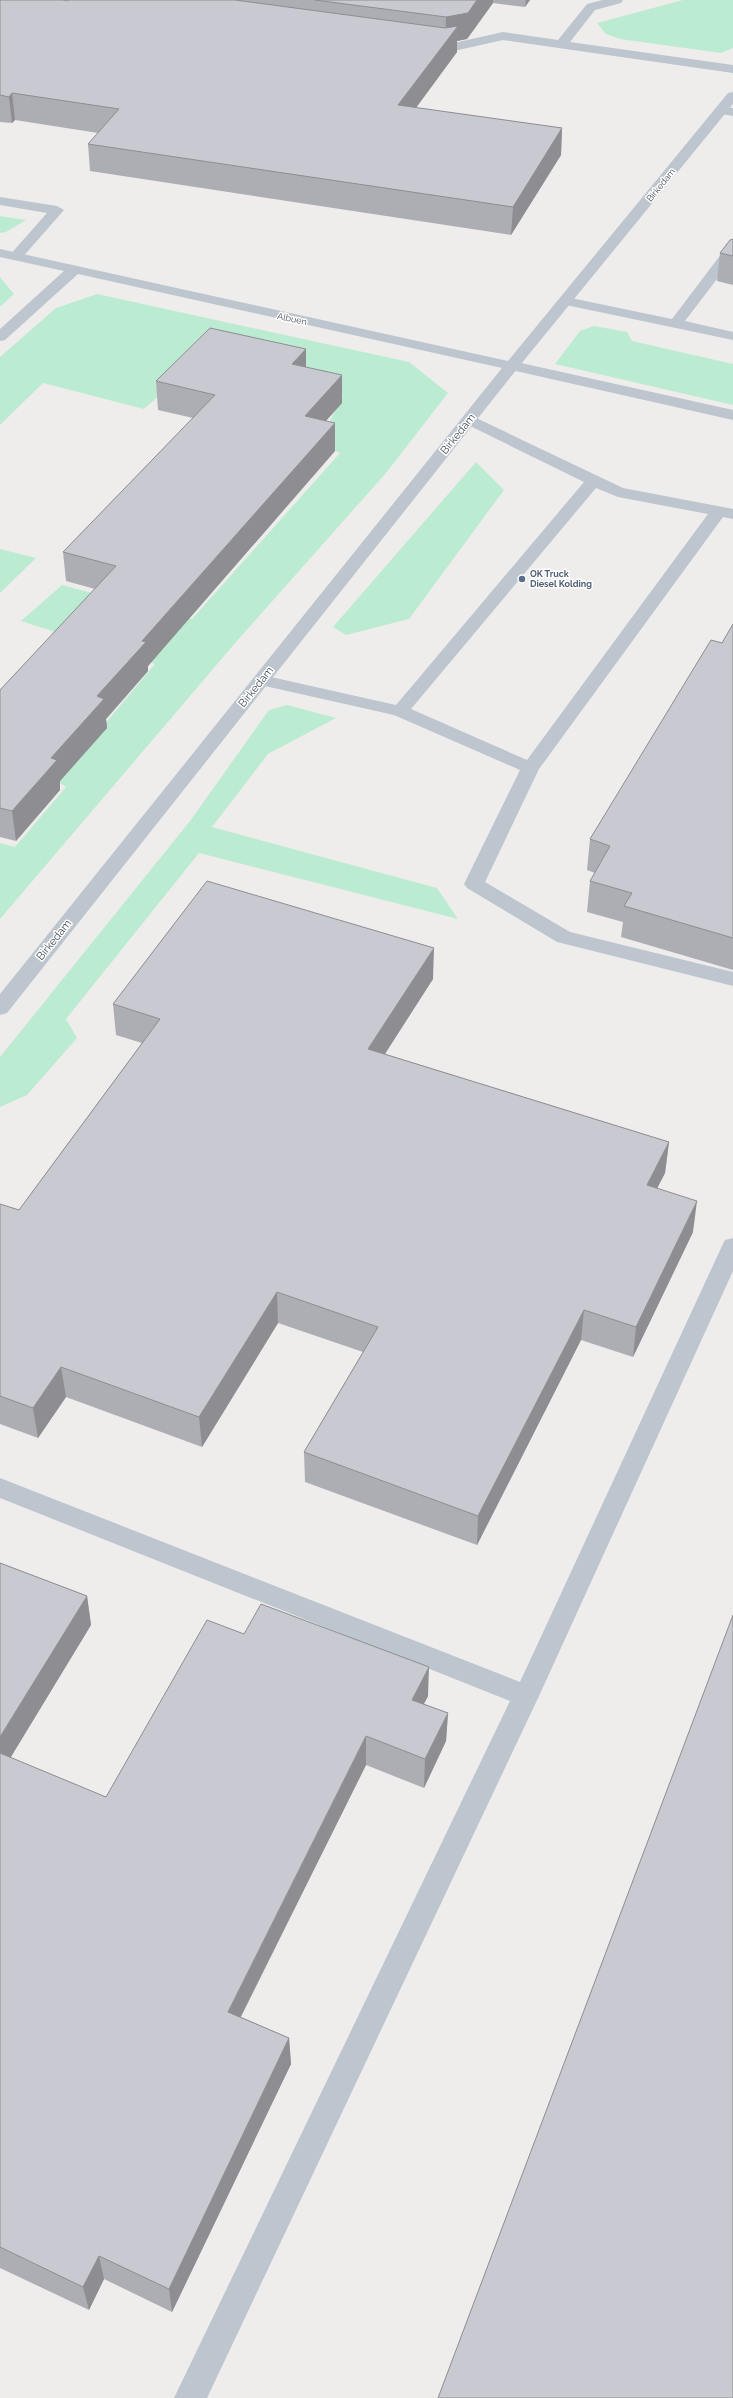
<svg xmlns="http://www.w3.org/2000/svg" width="733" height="2398" viewBox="0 0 733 2398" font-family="Raleway,sans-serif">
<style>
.green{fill:#bbecd2}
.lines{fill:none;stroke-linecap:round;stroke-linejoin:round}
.service{fill:#bdc5ce;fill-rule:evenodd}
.minor{fill:#bdc5ce;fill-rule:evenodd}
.wall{fill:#adaeb4}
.shaded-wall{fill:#8d8d92}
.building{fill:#c9cad1;stroke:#8d8d92}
.service-dot{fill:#5c6f8a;stroke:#fff;stroke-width:1.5}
.labels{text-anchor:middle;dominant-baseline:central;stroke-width:3;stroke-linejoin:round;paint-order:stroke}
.far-street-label{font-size:9px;fill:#454d58;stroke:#fff}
.far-service-label{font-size:9px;font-weight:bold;fill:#4e5e75;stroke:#fff;text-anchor:start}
.street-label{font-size:11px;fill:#454d58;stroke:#fff}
</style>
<rect width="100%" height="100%" fill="#efecec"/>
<path class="green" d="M683,0H733V48L721,53L620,39L606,34L597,23Z
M0,216L26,220L6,232L0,233Z
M0,277L14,294L0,307Z
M97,294L409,362L448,393L386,473L236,642L0,919V843L15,847L66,787L57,781L155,664L21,621L62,585L192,619L340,453L319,443L343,395L324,378L209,351L144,409L43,383L0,425V357L56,308Z
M594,326L627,332L632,341L733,364V405L555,364L580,331Z
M476,462L504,490L409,619L346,635L333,627Z
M0,549L36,558L0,593Z
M287,705L336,718L268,754L212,827L437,888L458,919L199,853L66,1019L77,1038L27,1095L0,1107V1057L190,821L269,710Z"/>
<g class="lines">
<path class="service" d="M603,0H623L621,3L595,10L570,42L733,65V73L503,40L445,53L424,49L422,46L428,42L445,45L503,32L558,40L587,4Z
M721,106L733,108V116L716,113L714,110Z
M0,197L57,206L64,210L21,259H11L9,256L47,213L0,205Z
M733,244V258L685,321L733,332V340L566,305L559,301L566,297L672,319L728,245Z
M512,361L733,410V420L507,369L504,366L507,363Z
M470,415L623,488L733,509V519L723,517L539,769L485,882L570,932L733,972V986L557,942L467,888L464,884L520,770L394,715L256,684L253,680L256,676L262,675L396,705L584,482L464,423L462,420L464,417ZM596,488L618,497L708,514L527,760L411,709Z
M733,1238V1271L539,1696L207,2398H174L510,1701L0,1498V1478L520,1682L722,1246L725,1240Z"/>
<path class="minor" d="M733,92V104L517,369L7,1013L0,1015V994L502,368L78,274L5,340L0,341V329L64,271L0,257V249L508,361L728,93Z"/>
</g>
<path class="wall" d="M0,0L68,1L69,0H530L525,7L493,3L467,39L457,41V52L416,108L562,128L561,155L511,235L90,171L88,144L98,133L15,120L12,123L0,122Z
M733,239V285L717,281L720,253Z
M306,367L342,403L326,421L335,423V451L148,666V671L106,719L107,728L60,781V790L16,841L0,837V690L95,589L66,581L63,552L193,418L158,410L156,381Z
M733,624V970L621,937L623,922L587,912L590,881L595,873L587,870L590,839L722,643Z
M433,979L385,1054L669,1142L665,1173L657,1188L693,1232L633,1357L581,1340L477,1545L305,1482L304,1452L363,1352L278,1323L202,1447L66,1397L38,1438L0,1424V1204L19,1210L142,1043L116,1035L113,1004Z
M0,1563L87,1596L91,1625L10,1758L106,1797L244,1634L428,1696L424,1704L448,1713L446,1741L424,1788L366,1765L241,2017L289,2038L291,2064L172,2312L104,2279L89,2310L0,2268Z"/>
<path class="shaded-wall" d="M477,0H493V3L467,39L457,41V52L398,132V105L445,43L446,17Z
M526,0H530L525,7Z
M12,93L15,120L12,123L9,97Z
M562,128L561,155L511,235L513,207Z
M306,349V377L292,364Z
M342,375V403L305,444V416Z
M335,423V451L148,666V671L106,719L107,728L60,781V790L16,841L12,811L51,758L97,696L142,641Z
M434,948L433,979L368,1080V1049Z
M669,1142L665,1173L643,1216L647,1185Z
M697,1201L693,1232L633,1357L636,1327Z
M277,1292L278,1323L202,1447L199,1417Z
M584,1310L581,1340L477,1545L478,1516Z
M61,1367L66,1397L38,1438L33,1408Z
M87,1596L91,1625L0,1775V1737Z
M429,1667L428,1696L411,1728L412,1700Z
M448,1713L446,1741L424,1788L425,1759Z
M366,1736V1765L230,2038L228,2012Z
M289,2038L291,2064L172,2312L169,2289Z
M99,2256L104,2279L89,2310L83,2287Z"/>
<path class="building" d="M0,0H62L68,1L69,0H235L445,28L458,26L398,105L562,128L513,207L88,144L119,109L12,93L9,97L0,95Z
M315,0H477L468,13L446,17Z
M733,239V256L720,253L730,240Z
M210,328L306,349L292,364L342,375L305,416L335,423L142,641L146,642L97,696L104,699L51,758L57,760L12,811L0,808V690L116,566L63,552L215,395L156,381Z
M733,624V938L624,906L632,893L590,881L610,846L590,839L711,640L722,643Z
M207,881L434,948L368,1049L669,1142L647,1185L697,1201L636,1327L584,1310L478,1516L304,1452L378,1327L277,1292L199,1417L61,1367L33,1408L0,1396V1204L19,1210L160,1019L113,1004Z
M0,1563L87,1596L0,1737Z
M261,1604L429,1667L412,1700L448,1713L425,1759L366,1736L228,2012L289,2038L169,2289L99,2256L83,2287L0,2247V1753L106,1797L207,1620L244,1634Z
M733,1615V2398H438Z"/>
<circle class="service-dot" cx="522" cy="579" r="4"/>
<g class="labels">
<g class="far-street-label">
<text transform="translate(661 185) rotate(-51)">Birkedam</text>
<text transform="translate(292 319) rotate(12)">Albuen</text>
</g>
<g class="far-service-label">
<text x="530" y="574">OK Truck<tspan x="530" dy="10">Diesel Kolding</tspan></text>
</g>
<g class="street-label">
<text transform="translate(458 434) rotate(-51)">Birkedam</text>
<text transform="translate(256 687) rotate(-51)">Birkedam</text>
<text transform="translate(54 940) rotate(-51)">Birkedam</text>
</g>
</g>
</svg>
